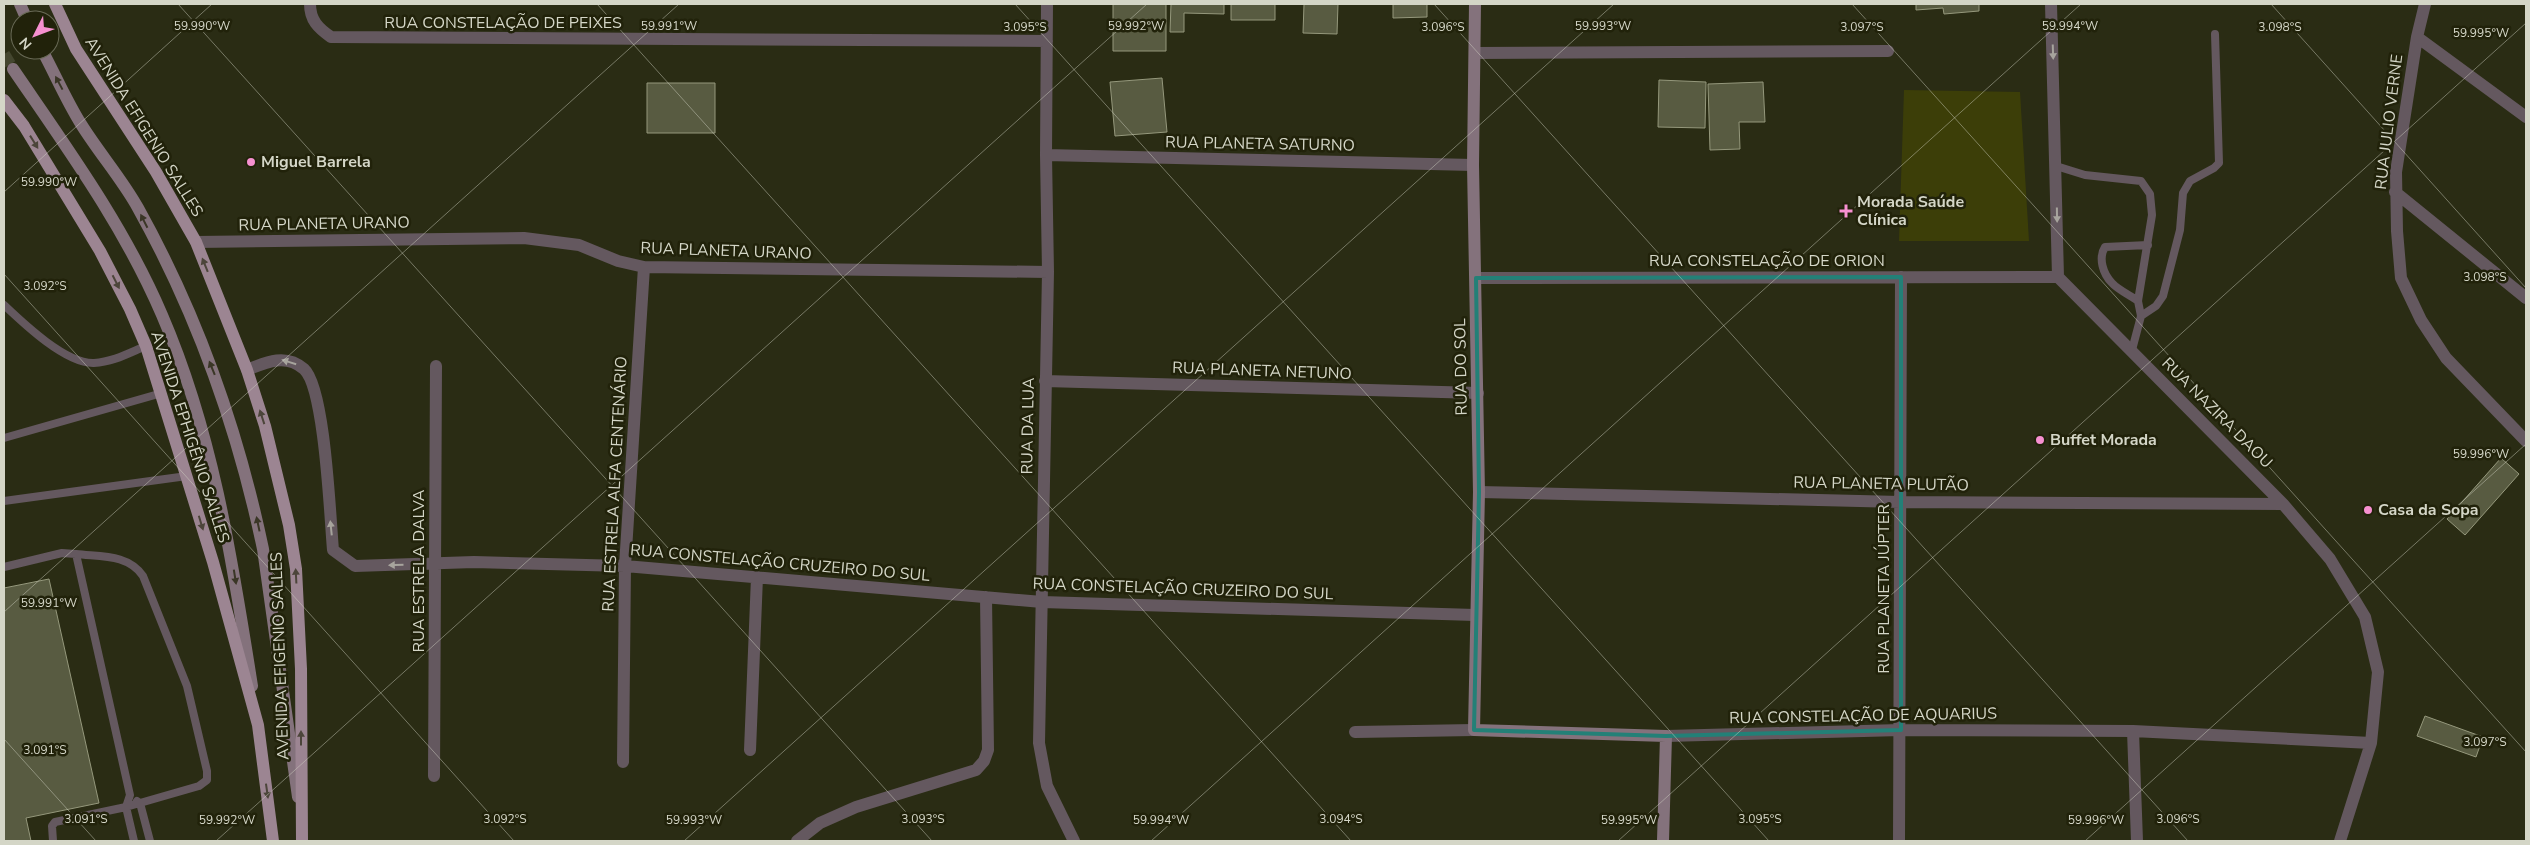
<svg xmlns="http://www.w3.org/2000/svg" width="2530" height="845" viewBox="0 0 2530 845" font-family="'Nunito Sans',sans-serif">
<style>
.green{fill:#3c3e08}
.building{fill:#585b41;stroke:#95987c}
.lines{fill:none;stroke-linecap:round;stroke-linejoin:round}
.secondary-tunnel{stroke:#44462f;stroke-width:12;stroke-dasharray:12 6;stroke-linecap:butt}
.lane{stroke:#64585f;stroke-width:8}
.street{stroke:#64585f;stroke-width:12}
.secondary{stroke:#84727c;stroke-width:12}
.primary{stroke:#9c8592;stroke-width:12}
.oneway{fill:#a7a49d}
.oneway2{fill:#3a3626}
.oneway3{fill:#4c453a}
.marked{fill:none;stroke:#238077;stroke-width:4;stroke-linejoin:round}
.ticks{fill:none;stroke:#d4d6c7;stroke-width:1;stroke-opacity:0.45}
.poi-dot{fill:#f690d0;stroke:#21220a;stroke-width:2}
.labels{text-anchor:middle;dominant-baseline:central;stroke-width:5;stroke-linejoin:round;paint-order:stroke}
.street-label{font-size:16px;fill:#d4d6c7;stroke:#21220a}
.poi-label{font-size:16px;font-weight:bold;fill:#d4d6c7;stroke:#21220a;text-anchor:start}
.ticks-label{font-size:12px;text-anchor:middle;fill:#d4d6c7;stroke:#21220a;stroke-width:5;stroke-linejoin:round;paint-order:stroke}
</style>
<rect width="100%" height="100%" fill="#2a2c14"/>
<path class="green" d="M1904,90L2020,92L2029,241H1899Z"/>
<path class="building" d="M1113,4H1166V51H1113Z
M1171,4H1224V14L1184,13V32H1170Z
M1231,4H1275V20H1231Z
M1304,4H1338L1337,34L1303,33Z
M1393,4H1427V17L1393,18Z
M1916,4H1979V11L1944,14L1943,8L1916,10Z
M1162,78L1167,132L1115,136L1110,82Z
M1659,80L1706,82L1705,128L1658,127Z
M1763,82L1765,122H1739L1740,149L1710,150L1708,84Z
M647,83H715V133H647Z
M2501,458L2519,474L2465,535L2447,519Z
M49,579L99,803L26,818L31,841H4V588Z
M2425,716L2483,737L2476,757L2417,736Z"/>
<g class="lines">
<path class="secondary-tunnel" d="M4,54L13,69"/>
<path class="lane" d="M2056,166L2085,175L2141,181L2150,194L2152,215L2138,301L2141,316L2132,350
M2138,301C2131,296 2117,289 2112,283C2103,274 2098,258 2105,247L2148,245
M4,305C24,324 66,364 94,363C113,362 129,353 146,346
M2141,316L2156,306L2163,296L2180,230L2183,193L2190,181L2214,168L2219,163L2215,34
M4,438L162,393
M4,501L187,476
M4,567L62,553L76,554L130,795L126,807L134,841
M137,801L140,803L150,841
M53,841L52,826L55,822L126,807L199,786L207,780V771L187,686L143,576C128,554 101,557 76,554"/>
<path class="street" d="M310,4C310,20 318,28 331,37L1047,41
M1047,4L1046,155L1048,272L1039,743L1047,786L1074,841
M2051,4L2058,277L2283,504L2330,559L2365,617L2378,672L2371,743L2340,841
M2425,4L2417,37L2396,172L2397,231L2401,278L2421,320L2446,358L2526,441
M2417,37L2526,117
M1475,53L1888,51
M1046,155L1473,165
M2395,192L2526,298
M196,242L524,238L579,245L618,261L644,267L1048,272
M1476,278L2058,277
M247,370C266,362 286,353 304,369C325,388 330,517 333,550L355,566L474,562L625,566L1042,602L1475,615
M1045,381L1478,393
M1479,492L1900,502L2283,504
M2133,731L2137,841
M1355,732L1474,730
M1666,736L1901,730L2133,731L2371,743
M750,750L757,577
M623,762L625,566L644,267
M434,776L436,366
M797,841L820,823L856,807L976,770L984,761L988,750L986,597
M1899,841L1901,277"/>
<path class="secondary" d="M20,4L27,20
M1475,4L1473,165L1479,492L1474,730L1666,736L1663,841
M42,50C55,74 66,100 81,124C99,153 122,179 138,208C197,314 238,430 263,549L298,797
M13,69C67,148 124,226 162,315C213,433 232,559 252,686"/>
<path class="primary" d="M55,4L76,49L156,172L196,242L247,370L265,426L289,525L296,569L301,669L302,841
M4,100L24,126L100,251L130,309L146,346L213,562L258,725L273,841"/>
</g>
<defs><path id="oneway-solid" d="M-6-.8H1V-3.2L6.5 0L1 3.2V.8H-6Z" transform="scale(1.25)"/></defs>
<g class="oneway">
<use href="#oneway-solid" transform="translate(2053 52) rotate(88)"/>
<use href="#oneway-solid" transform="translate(2057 215) rotate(89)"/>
<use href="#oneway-solid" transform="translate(289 362) rotate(-163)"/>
<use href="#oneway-solid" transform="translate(331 528) rotate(-96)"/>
<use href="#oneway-solid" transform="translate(396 565) rotate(179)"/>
</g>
<g class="oneway2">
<use href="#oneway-solid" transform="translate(59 83) rotate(-118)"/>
<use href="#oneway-solid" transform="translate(144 221) rotate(-117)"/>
<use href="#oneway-solid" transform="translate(212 368) rotate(-112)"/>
<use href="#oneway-solid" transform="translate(258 524) rotate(-102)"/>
<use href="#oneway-solid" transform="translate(235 577) rotate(81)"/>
</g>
<g class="oneway3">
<use href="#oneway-solid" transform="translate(34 142) rotate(58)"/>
<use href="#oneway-solid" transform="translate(205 265) rotate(-112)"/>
<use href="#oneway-solid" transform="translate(116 282) rotate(63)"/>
<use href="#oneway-solid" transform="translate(262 417) rotate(-108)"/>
<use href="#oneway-solid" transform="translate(201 523) rotate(73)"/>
<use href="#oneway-solid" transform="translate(296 576) rotate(-93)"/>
<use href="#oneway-solid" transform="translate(301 738) rotate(-90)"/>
<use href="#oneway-solid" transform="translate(267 791) rotate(82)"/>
</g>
<path class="marked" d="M1901,277V730L1666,736L1474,730L1479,492L1476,278Z"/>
<path class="ticks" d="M178,4L932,841M597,4L1351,841M1015,4L1769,841M1434,4L2188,841M1852,4L2526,752M2271,4L2526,288M4,192L212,4M4,274L514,841M4,612L679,4M4,739L96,841M216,841L1147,4M684,841L1614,4M1151,841L2081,4M1618,841L2526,23M2085,841L2526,444"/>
<g class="poi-dot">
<circle cx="251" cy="162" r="5"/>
<path d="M1843.5 203.5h5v5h5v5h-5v5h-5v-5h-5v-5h5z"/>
<circle cx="2040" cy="440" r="5"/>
<circle cx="2368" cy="510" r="5"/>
</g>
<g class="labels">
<g class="street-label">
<text x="503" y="23">RUA CONSTELAÇÃO DE PEIXES</text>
<text transform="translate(2389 122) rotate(-83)">RUA JULIO VERNE</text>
<text transform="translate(144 127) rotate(58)">AVENIDA EFIGENIO SALLES</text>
<text transform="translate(1260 144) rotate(1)">RUA PLANETA SATURNO</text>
<text transform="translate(324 224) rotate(-1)">RUA PLANETA URANO</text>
<text transform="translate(726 251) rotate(2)">RUA PLANETA URANO</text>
<text x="1767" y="261">RUA CONSTELAÇÃO DE ORION</text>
<text transform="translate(1461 367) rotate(-91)">RUA DO SOL</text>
<text transform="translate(1262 371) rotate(2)">RUA PLANETA NETUNO</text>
<text transform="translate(2217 413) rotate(45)">RUA NAZIRA DAOU</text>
<text transform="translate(1028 426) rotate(-89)">RUA DA LUA</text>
<text transform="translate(190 437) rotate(72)">AVENIDA EPHIGÊNIO SALLES</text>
<text transform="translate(615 484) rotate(-87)">RUA ESTRELA ALFA CENTENÁRIO</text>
<text transform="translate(1881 484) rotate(1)">RUA PLANETA PLUTÃO</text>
<text transform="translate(780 563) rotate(5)">RUA CONSTELAÇÃO CRUZEIRO DO SUL</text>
<text transform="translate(419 571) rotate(-90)">RUA ESTRELA DALVA</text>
<text transform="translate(1183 589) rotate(2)">RUA CONSTELAÇÃO CRUZEIRO DO SUL</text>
<text transform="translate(1884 589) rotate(-90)">RUA PLANETA JÚPTER</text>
<text transform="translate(280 656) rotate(-92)">AVENIDA EFIGENIO SALLES</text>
<text transform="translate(1863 716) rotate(-1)">RUA CONSTELAÇÃO DE AQUARIUS</text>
</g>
<g class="poi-label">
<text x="261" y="162">Miguel Barrela</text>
<text x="1857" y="202">Morada Saúde<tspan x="1857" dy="18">Clínica</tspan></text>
<text x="2050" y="440">Buffet Morada</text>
<text x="2378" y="510">Casa da Sopa</text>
</g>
</g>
<g class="ticks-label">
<text x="202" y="30">59.990°W</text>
<text x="669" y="30">59.991°W</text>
<text x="1136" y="30">59.992°W</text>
<text x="1603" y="30">59.993°W</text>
<text x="2070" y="30">59.994°W</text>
<text x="1025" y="31">3.095°S</text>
<text x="1443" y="31">3.096°S</text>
<text x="1862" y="31">3.097°S</text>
<text x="2280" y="31">3.098°S</text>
<text x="2481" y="37">59.995°W</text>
<text x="49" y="186">59.990°W</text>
<text x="2485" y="281">3.098°S</text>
<text x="45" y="290">3.092°S</text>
<text x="2481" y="458">59.996°W</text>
<text x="49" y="607">59.991°W</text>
<text x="2485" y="746">3.097°S</text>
<text x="45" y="754">3.091°S</text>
<text x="86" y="823">3.091°S</text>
<text x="505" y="823">3.092°S</text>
<text x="923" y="823">3.093°S</text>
<text x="1341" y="823">3.094°S</text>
<text x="1760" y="823">3.095°S</text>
<text x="2178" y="823">3.096°S</text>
<text x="227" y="824">59.992°W</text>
<text x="694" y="824">59.993°W</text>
<text x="1161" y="824">59.994°W</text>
<text x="1629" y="824">59.995°W</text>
<text x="2096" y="824">59.996°W</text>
</g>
<rect width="2530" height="845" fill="none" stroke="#d4d6c7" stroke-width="10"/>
<g transform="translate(35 35) rotate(228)"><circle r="24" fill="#21220a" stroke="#696a56"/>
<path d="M0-4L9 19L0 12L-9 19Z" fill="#f690d0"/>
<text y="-8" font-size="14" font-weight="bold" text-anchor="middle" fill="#d4d6c7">N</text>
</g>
</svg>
